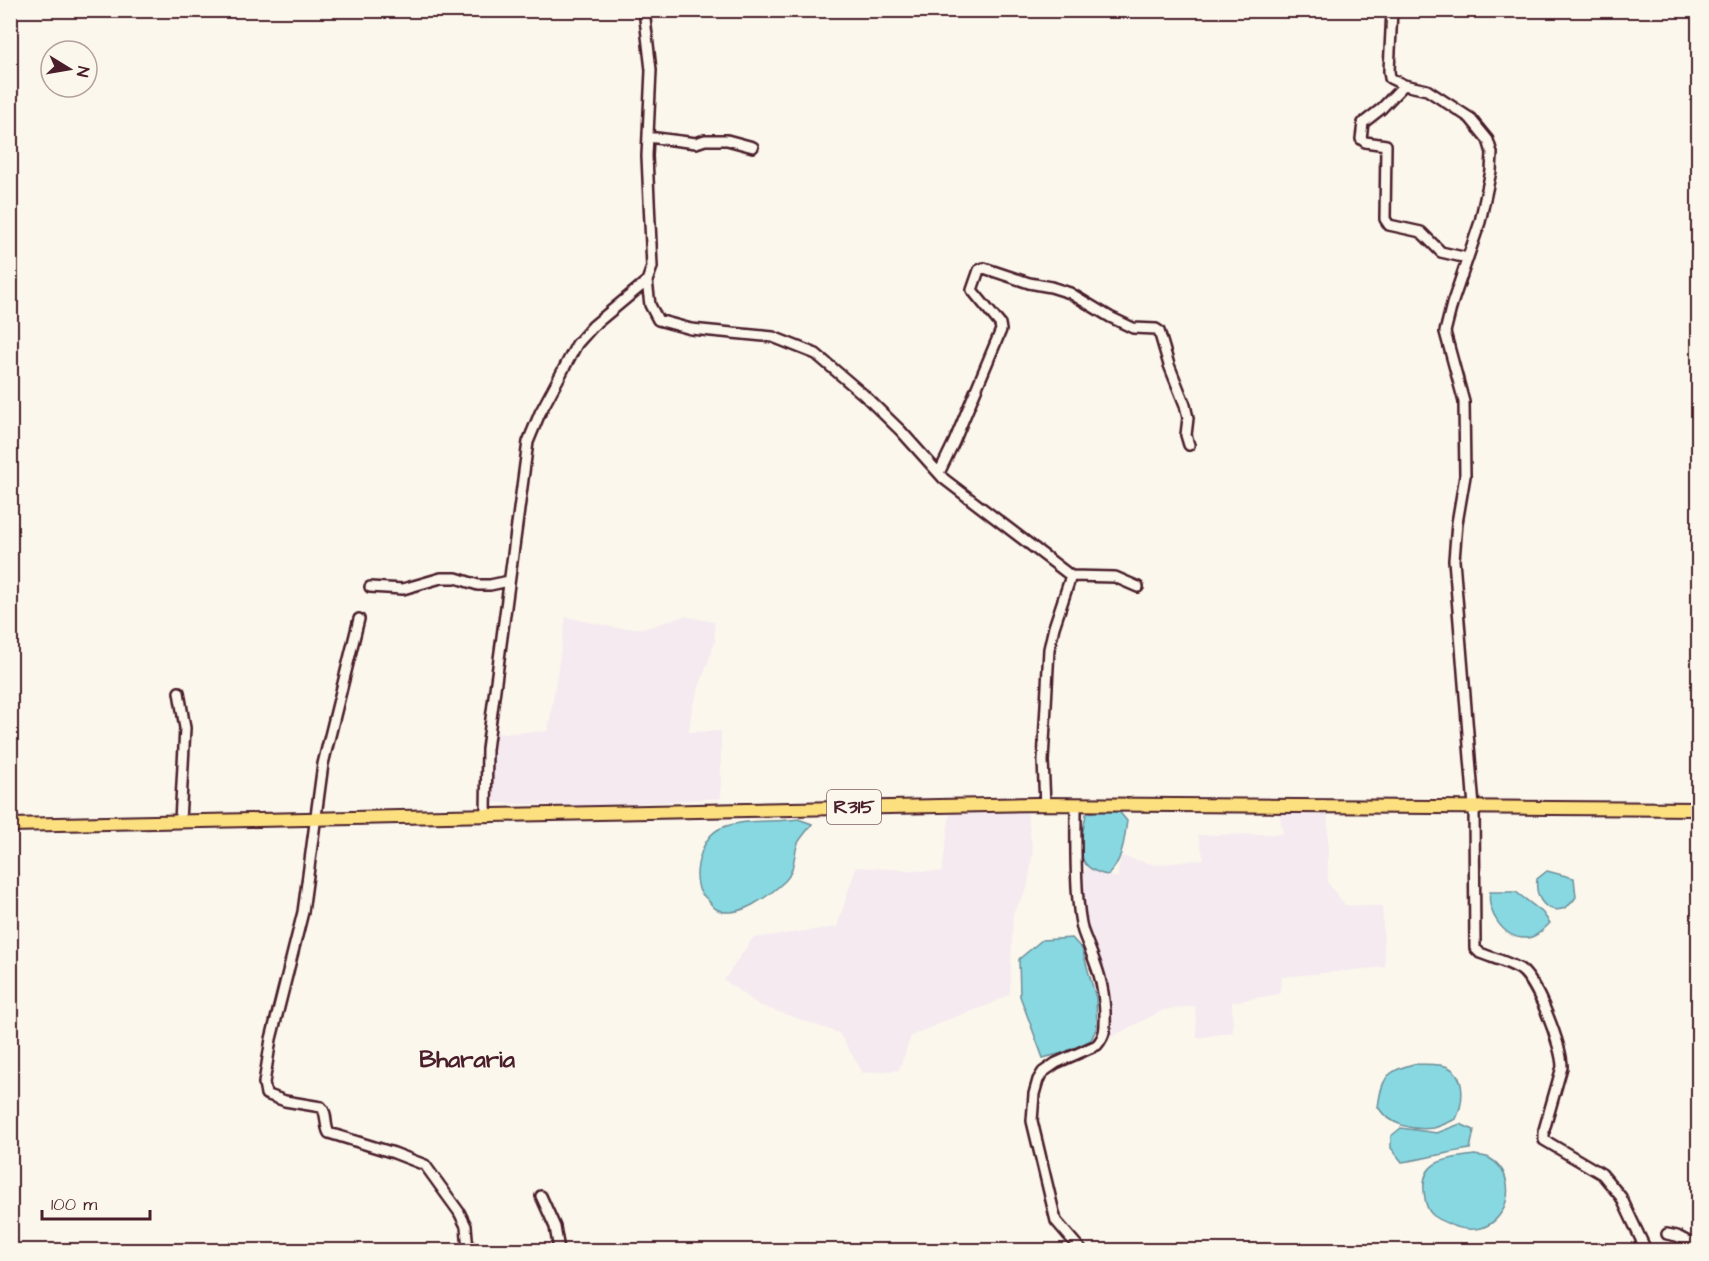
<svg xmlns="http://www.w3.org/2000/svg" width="1709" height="1261" viewBox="0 0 1709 1261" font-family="'Architects Daughter',sans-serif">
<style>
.built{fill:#f4eaf0}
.water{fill:#87d8e1;stroke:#6f8e98;stroke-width:1.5}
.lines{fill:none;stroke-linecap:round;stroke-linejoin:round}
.minor-casing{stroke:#4a1f2b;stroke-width:14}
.major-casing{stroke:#4a1f2b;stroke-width:16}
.minor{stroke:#fbf7ec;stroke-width:9}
.major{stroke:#fce080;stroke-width:12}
.labels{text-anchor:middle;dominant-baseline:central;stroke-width:6;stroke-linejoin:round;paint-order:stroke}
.shield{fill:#fbf7ec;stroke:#7f6065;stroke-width:1.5}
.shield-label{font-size:20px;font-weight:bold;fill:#4a1f2b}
.quarter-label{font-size:24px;font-weight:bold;fill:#4a1f2b;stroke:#fbf7ec}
</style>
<rect width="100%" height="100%" fill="#fbf7ec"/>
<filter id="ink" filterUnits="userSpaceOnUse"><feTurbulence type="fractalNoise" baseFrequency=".0167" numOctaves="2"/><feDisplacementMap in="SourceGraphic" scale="12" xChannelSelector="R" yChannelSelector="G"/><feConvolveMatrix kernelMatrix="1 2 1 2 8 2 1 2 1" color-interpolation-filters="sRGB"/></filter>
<g filter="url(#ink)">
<path class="built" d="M684,616L714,622L715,642L692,708L689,732L721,731V798L587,807L481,802L484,734L548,731L566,617L617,628H647Z
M1278,805L1328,806V883L1345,905L1382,906L1385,967L1282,977L1279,994L1232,1002L1233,1032L1197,1038L1195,1006L1163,1010L1111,1037L1099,973L1077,888L1087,868L1117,878L1121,856L1155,865L1204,859L1198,835L1283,834Z
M1027,812L1033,853L1027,889L1013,913L1010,994L989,1005L949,1019L911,1036L899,1070L863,1073L839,1033L759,1005L724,980L753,938L837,927L856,867L942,872L950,813Z"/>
<path class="water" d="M1103,809H1117L1127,821C1124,841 1123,860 1108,875C1071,868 1081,844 1086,814Z
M798,819L812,824C808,830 801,837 798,843C793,856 795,871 785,881C770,895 737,921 716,909C713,907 710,903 707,899C704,896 700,893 699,889C693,870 702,836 721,828C746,818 772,823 798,819Z
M1547,871L1574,878L1576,897C1560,922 1533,907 1537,879Z
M1490,892H1516L1542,912L1550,923C1544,929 1536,938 1526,938C1504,939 1486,912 1490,892Z
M1072,938L1082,949L1096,998L1097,1027L1091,1040L1066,1052L1043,1058L1020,996L1019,959L1042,940Z
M1414,1064C1424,1065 1439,1063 1448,1067C1467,1076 1463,1104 1456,1119C1449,1122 1441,1126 1434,1128C1414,1131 1389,1125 1378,1107C1382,1079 1385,1071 1414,1064Z
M1460,1124L1474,1130L1470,1149C1447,1152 1425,1159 1402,1162L1391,1148V1136L1401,1128L1437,1133Z
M1475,1155C1479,1156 1485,1156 1489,1158C1529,1179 1501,1261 1434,1216C1426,1210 1425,1200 1424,1191C1421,1158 1450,1159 1475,1155Z"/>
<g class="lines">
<g class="minor-casing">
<path id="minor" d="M1392,10L1389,71L1390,78L1404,85L1427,90L1470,118L1488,140L1492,153L1491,171L1480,222L1452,304L1445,332L1464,402L1465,476L1457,523L1454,560L1474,807L1475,948L1480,953C1493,958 1508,962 1520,969C1537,980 1562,1047 1562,1067L1544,1130V1140L1602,1174L1621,1197L1646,1250
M1404,85L1381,109L1363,123L1361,139L1365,142L1386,145L1385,219L1389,225L1421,232L1441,252L1467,258
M648,137L696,143L705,140H727L753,147
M647,281L650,305L658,320L691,329L773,337L816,354L864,395L901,431L944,479L1071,576L1115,577L1138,587
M939,473L954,442L1001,330L1000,324L972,290L979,270L984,268L1029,283L1051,287L1070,293L1110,317L1133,328L1156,329L1159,331L1169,365L1185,405L1188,418L1186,435L1189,445
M370,587L403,589L441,578H456L478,585H490L509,581
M359,619L323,764L303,912L271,1039L264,1083L266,1094L285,1101L321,1107C328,1113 324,1125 329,1133L394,1153L425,1165L459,1212L466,1226L468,1250
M179,692L185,728L180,821
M1045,804L1043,761L1049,649L1054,627L1071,576
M1076,804C1076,836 1075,869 1078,900C1079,911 1080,926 1085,937C1096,965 1103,979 1105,1011C1105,1024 1107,1034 1097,1045L1056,1063L1043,1072L1038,1080L1034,1094L1032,1121L1056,1221L1081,1250
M486,815L487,749L528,442L540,413L577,344L593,326L647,281L652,267L647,156L651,70L644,10
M541,1196L555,1227L559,1250
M1667,1234L1677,1236L1698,1247"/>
</g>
<g class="major-casing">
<path id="major" d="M10,825L1036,804L1698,809"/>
</g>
<use href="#minor" class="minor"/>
<use href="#major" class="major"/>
</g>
</g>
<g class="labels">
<rect class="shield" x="827" y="790" width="54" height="34" rx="4.5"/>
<g class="shield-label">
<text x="854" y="807">R315</text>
</g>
<g class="quarter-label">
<text x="467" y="1060">Bhararia</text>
</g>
</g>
<rect width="1709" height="1261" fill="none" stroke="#fbf7ec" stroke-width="36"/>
<rect x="18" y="18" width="1673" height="1225" fill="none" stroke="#4a1f2b" stroke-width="2" filter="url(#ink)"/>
<g transform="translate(69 69) rotate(101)"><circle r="28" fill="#fbf7ec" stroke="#b4a19f" stroke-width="1.5"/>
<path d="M0-4.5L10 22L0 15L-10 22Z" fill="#4a1f2b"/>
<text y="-9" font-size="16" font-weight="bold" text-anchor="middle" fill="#4a1f2b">N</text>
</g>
<path d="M42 1210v9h108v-9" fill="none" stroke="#4a1f2b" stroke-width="3"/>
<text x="51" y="1210" font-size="18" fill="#4a1f2b" stroke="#fbf7ec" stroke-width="4.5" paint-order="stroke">100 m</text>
</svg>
